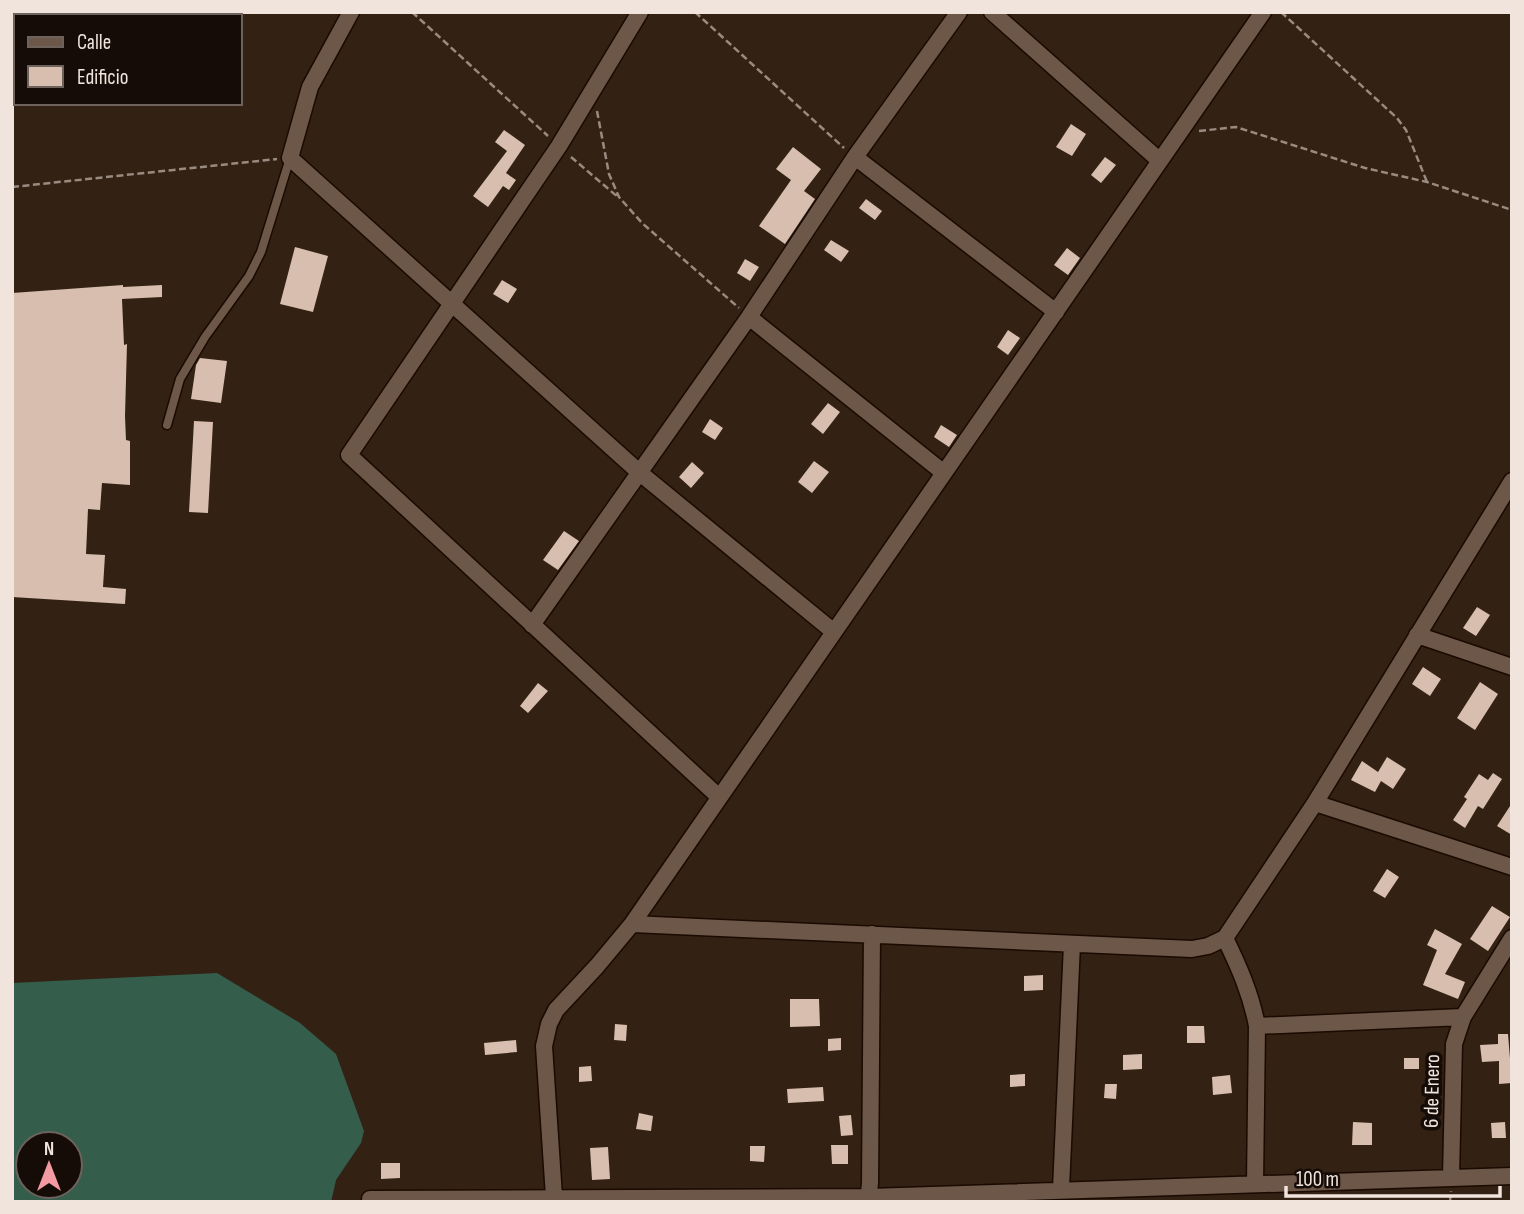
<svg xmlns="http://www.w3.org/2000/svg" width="1524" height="1214" viewBox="0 0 1524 1214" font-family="'Sofia Sans Condensed',sans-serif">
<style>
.forest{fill:#345d4b;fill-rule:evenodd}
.building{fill:#d7beae}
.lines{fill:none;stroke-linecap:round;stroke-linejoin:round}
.lane-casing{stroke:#1a0a01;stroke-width:11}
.street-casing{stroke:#1a0a01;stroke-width:19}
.path{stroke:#9a8b80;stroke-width:2.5;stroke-dasharray:7 3.5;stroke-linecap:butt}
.lane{stroke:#6d5749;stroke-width:8}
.street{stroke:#6d5749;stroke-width:16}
.labels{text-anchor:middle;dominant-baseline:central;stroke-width:7;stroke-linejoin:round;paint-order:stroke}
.street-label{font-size:21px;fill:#f1e4dc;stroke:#150c07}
</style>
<rect width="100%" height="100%" fill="#332114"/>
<path class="forest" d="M217,973L300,1023L336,1054L364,1131L361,1143L336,1180L331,1202H12V983ZM28,1144H70V1186H28Z"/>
<path class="building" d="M1071,124L1086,134L1072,156L1056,147Z
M504,130L525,145L506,173L516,180L509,190L503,186L488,207L473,196L507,151L495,142Z
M793,147L821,169L804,191L815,199L785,244L759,226L791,180L776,169Z
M1105,157L1116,165L1101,183L1091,175Z
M866,199L882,211L875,220L859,208Z
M831,240L849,251L841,262L824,250Z
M295,247L328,256L313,312L280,304Z
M1067,248L1080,258L1068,275L1054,265Z
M745,259L759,267L750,281L737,273Z
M502,280L517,289L508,303L493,294Z
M123,285V287L162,285V297L122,299L124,345L127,344L125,416L126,440L130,441V485L102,483L100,510L88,509L86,554L105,555L103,587L126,589L125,604L12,597V293Z
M1008,330L1020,338L1008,355L997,347Z
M200,358L227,361L221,403L191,399L196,365Z
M828,403L840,412L823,434L811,424Z
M710,419L723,428L715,440L702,432Z
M194,421L213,422L208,513L189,512Z
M941,425L957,435L949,447L934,437Z
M814,461L829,472L812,493L798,482Z
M692,462L704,473L691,488L679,477Z
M564,531L579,541L558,570L543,560Z
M1477,607L1490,615L1476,636L1463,628Z
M1423,667L1441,679L1430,696L1412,684Z
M1480,682L1498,694L1475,730L1457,718Z
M538,683L548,691L528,713L520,706Z
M1387,757L1406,769L1393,789L1381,781L1375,792L1351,780L1362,761L1378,772Z
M1493,773L1502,779L1483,809L1478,806L1465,828L1453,820L1467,799L1464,797L1479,774L1488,780Z
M1512,803V835L1497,826Z
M1387,869L1399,877L1385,898L1373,891Z
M1492,906L1510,917L1488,951L1470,939Z
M1435,929L1462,944L1445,974L1465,982L1458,999L1423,985L1437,950L1427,945Z
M1043,975V990L1024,991V976Z
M790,999H819L820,1026L790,1027Z
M615,1024L627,1025L626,1041L614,1040Z
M1187,1026H1204L1205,1043H1187Z
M1498,1034H1508L1512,1083L1499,1084V1061L1482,1062L1480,1045L1498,1044Z
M841,1038V1050L828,1051V1039Z
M516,1040L517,1052L485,1055L484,1043Z
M1142,1054V1069L1123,1070V1055Z
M1404,1058H1419V1069H1404Z
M591,1066L592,1081L579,1082V1067Z
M1025,1074V1086L1010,1087V1075Z
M1230,1075L1232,1093L1213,1095L1212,1077Z
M1105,1084H1117L1116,1099L1104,1098Z
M823,1087L824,1101L788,1103L787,1089Z
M639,1113L653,1116L651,1131L636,1129Z
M851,1115L853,1135L841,1136L839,1116Z
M1353,1122L1372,1123V1145H1352Z
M1505,1122L1506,1138H1492L1491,1123Z
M831,1145H848V1164H832Z
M750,1146H765L764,1162L750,1161Z
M608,1147L610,1179L592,1180L590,1148Z
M381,1163H400V1178L381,1179Z"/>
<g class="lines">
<g class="lane-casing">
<path id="lane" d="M167,425L180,379L205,337L249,276L261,252L290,158"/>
</g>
<g class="street-casing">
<path id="street" d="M351,12L310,87L290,158L640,473L834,632
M640,12L559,146L349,455L719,797
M992,12L1160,161
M855,157L1056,312
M749,317L944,473
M532,625L749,317L855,157L959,12
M1417,635L1512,667
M1315,803L1512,867
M632,924L1192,949L1208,946L1225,938
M1257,1026L1463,1017
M1451,1177L1454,1044L1463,1017L1512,938
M1255,1183L1257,1026C1251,994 1239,967 1225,938L1315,803L1512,481
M1061,1189L1072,944
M554,1197L544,1046L549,1024L556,1010L597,966L632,924L1263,12
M370,1199L869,1197L1512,1176
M868,1202L870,1183L872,934"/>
</g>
<path class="path" d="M412,12L548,136
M695,12L844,148
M1281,12L1397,118L1406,130L1427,182
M597,111L609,174L619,197L642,223L739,308
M1199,131L1236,127L1365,168L1427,182L1512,210
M571,157L619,198
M12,187L277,159
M1450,1202L1451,1191"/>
<use href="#lane" class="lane"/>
<use href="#street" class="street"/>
</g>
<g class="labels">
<g class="street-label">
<text transform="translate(1432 1091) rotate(-89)">6 de Enero</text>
</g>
</g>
<rect width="1524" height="1214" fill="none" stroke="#f1e4dc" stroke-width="28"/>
<rect x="14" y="14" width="228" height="91" fill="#150c07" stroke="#6d625c" stroke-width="2"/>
<rect x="28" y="37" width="35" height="10" fill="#6d5749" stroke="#6d625c" stroke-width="2"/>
<text x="77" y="49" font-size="21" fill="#f1e4dc">Calle</text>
<rect x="28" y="66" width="35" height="21" fill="#d7beae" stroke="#6d625c" stroke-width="2"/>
<text x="77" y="84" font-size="21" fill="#f1e4dc">Edificio</text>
<g transform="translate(49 1165)"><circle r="33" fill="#150c07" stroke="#6d625c" stroke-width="2"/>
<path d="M0-5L12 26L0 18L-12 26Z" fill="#f49aa2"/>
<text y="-10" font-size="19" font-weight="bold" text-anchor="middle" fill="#f1e4dc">N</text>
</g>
<path d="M1286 1186v10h214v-10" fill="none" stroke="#f1e4dc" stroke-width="3.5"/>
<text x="1296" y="1186" font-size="21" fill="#f1e4dc" stroke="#150c07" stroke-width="5" paint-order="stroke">100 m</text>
</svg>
